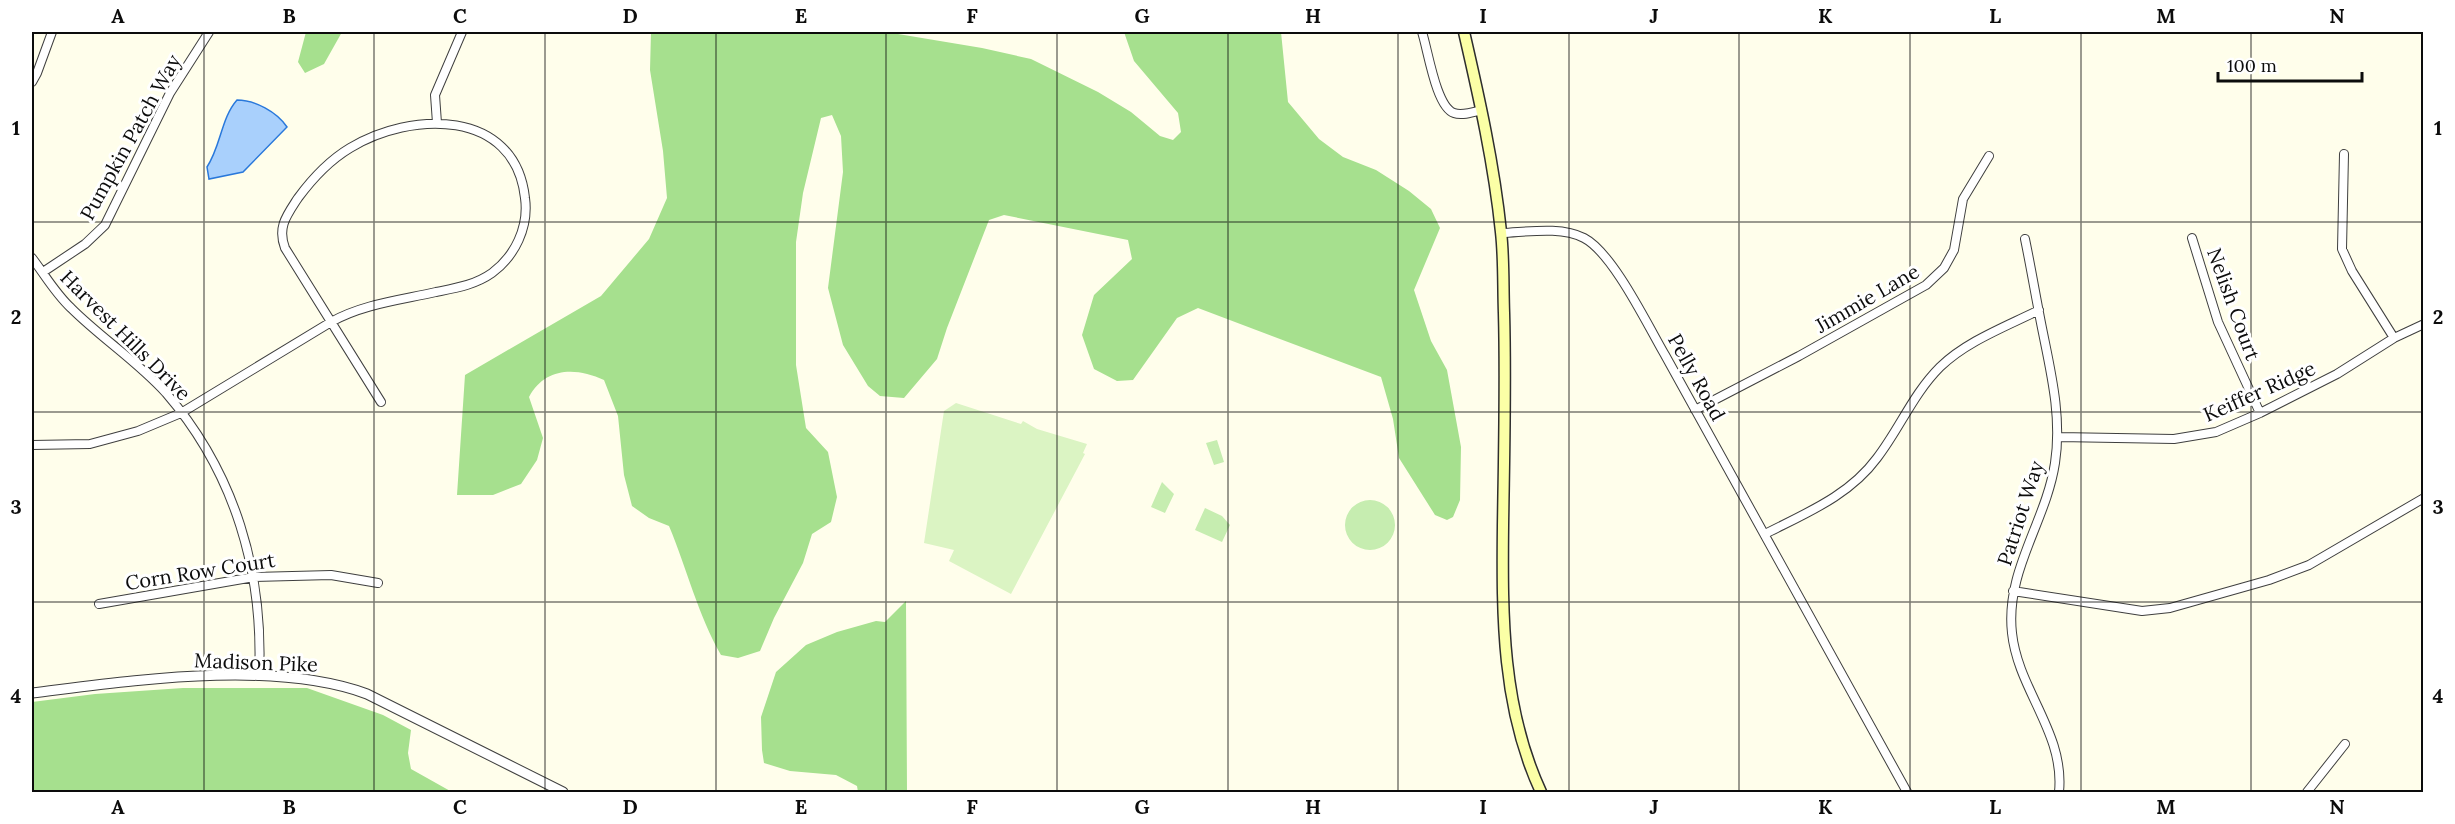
<svg xmlns="http://www.w3.org/2000/svg" width="2455" height="824" viewBox="0 0 2455 824" font-family="Lora,serif">
<style>
.green{fill:#c6edb0}
.forest{fill:#a6e08e}
.pitch{fill:#dbf4c3}
.water{fill:#a9d0fc;stroke:#2978db;stroke-width:1.5}
.lines{fill:none;stroke-linecap:round;stroke-linejoin:round}
.minor-casing{stroke:#3f3f3f;stroke-width:10}
.tertiary-casing{stroke:#3f3f3f;stroke-width:11}
.secondary-casing{stroke:#2e2e2e;stroke-width:13}
.minor{stroke:#fff;stroke-width:8}
.tertiary{stroke:#fff;stroke-width:9}
.secondary{stroke:#fbffa6;stroke-width:10}
.grid{fill:none;stroke:#0c0c0c;stroke-width:1.5;stroke-opacity:0.55}
.labels{text-anchor:middle;dominant-baseline:central;stroke-width:6;stroke-linejoin:round;paint-order:stroke}
.street-label{font-size:20px;fill:#0c0c0c;stroke:#fff}
.neatline{fill:none;stroke:#0c0c0c;stroke-width:2}
.grid-label{font-size:20px;text-anchor:middle;font-weight:bold;fill:#0c0c0c}
</style>
<rect width="100%" height="100%" fill="#fffeeb"/>
<path class="green" d="M1217,440L1224,462L1214,465L1206,443Z
M1162,482L1174,494L1165,513L1151,507Z
M1345 525a25 25 0 1 1 50 0a25 25 0 1 1-50 0Z
M1205,508L1222,516L1230,525L1222,542L1195,530Z"/>
<path class="forest" d="M306,32H342L324,64L305,73L298,62Z
M651,32H886L982,48L1031,59L1098,92L1131,112L1160,136L1173,140L1181,132L1178,113L1134,61L1124,32H1281L1288,102L1319,139L1343,157L1376,170L1409,191L1431,209L1440,228L1414,290L1431,341L1447,370L1461,447L1460,500L1453,517L1447,520L1435,515L1399,458L1393,419L1381,377L1198,308L1177,318L1133,380L1117,381L1094,369L1082,335L1094,295L1132,259L1128,240L1004,215L989,220L947,328L937,359L904,398L880,396L868,386L843,345L828,288L843,172L841,136L832,115L821,118L803,193L796,242V365L806,428L828,452L837,497L831,522L812,534L803,563L774,618L760,651L738,658L721,655C698,615 687,569 669,526L649,518L632,506L624,475L618,416L604,380C576,367 545,367 529,397L543,438L537,460L521,484L493,495H457L465,375L601,296L649,239L667,198L663,151L650,70Z
M906,601L907,792H858L857,786L836,775L790,771L764,763L762,750L761,717L776,672L806,645L837,632L876,621L885,622Z
M183,688H307L383,715L411,730L408,753L411,769L452,792H32V702L95,694Z"/>
<path class="pitch" d="M956,403L1021,424L1023,421L1037,429L1087,444L1083,453L1085,454L1011,594L949,561L954,550L924,543L944,411Z"/>
<path class="water" d="M237,100C255,100 277,112 287,127L243,172L209,179L207,167C221,146 221,118 237,100Z"/>
<g class="lines">
<g class="minor-casing">
<path id="minor" d="M1422,32C1428,50 1436,107 1454,113C1462,116 1474,112 1482,110
M32,82L37,73L52,32
M437,123L435,95L462,32
M2344,154L2342,249L2352,271L2394,338
M1502,233C1527,232 1561,226 1584,238C1613,253 1648,326 1665,355L1907,792
M2192,238L2218,322L2260,413
M2025,239C2031,268 2036,298 2042,328C2051,373 2062,417 2055,463C2046,522 2005,571 2012,633C2018,690 2065,733 2059,792
M32,258C45,275 55,293 71,308C101,338 137,361 166,393C235,473 264,572 259,676
M43,272L85,244L105,225L170,93L209,32
M1695,410L1799,356L1926,285L1944,268L1954,250L1963,199L1989,156
M2059,437L2174,439L2216,432L2260,413L2337,374L2394,338L2424,324
M32,445L90,444L138,431L181,413L331,322C363,304 401,300 436,292C456,288 475,285 492,273C515,256 529,227 525,198C515,108 410,111 350,148C330,160 312,179 298,198C287,215 277,227 285,248L381,402
M1765,534C1806,513 1849,496 1877,458C1900,428 1913,394 1940,367C1967,341 2005,327 2039,310
M2013,591L2142,611L2170,608L2269,580L2309,565L2424,498
M99,604L254,577L331,575L378,583
M2307,792L2345,744"/>
</g>
<g class="tertiary-casing">
<path id="tertiary" d="M32,693C131,681 272,659 367,694L563,792"/>
</g>
<g class="secondary-casing">
<path id="secondary" d="M1464,32C1479,97 1494,164 1501,232C1504,258 1503,286 1504,313C1506,384 1504,455 1503,526C1502,617 1502,708 1541,792"/>
</g>
<use href="#minor" class="minor"/>
<use href="#tertiary" class="tertiary"/>
<use href="#secondary" class="secondary"/>
</g>
<path class="grid" d="M204,32V792M374,32V792M545,32V792M716,32V792M886,32V792M1057,32V792M1228,32V792M1398,32V792M1569,32V792M1739,32V792M1910,32V792M2081,32V792M2251,32V792M32,222H2424M32,412H2424M32,602H2424"/>
<g class="labels">
<g class="street-label">
<text transform="translate(130 137) rotate(-61)">Pumpkin Patch Way</text>
<text transform="translate(1867 298) rotate(-30)">Jimmie Lane</text>
<text transform="translate(2234 304) rotate(70)">Nelish Court</text>
<text transform="translate(126 335) rotate(45)">Harvest Hills Drive</text>
<text transform="translate(1697 377) rotate(61)">Pelly Road</text>
<text transform="translate(2259 391) rotate(-24)">Keiffer Ridge</text>
<text transform="translate(2020 513) rotate(-72)">Patriot Way</text>
<text transform="translate(200 571) rotate(-9)">Corn Row Court</text>
<text transform="translate(256 662) rotate(2)">Madison Pike</text>
</g>
</g>
<rect width="2455" height="824" fill="none" stroke="#ffffff" stroke-width="66"/>
<path d="M2218 72v9h144v-9" fill="none" stroke="#0c0c0c" stroke-width="3"/>
<text x="2227" y="72" font-size="18" fill="#0c0c0c" stroke="#ffffff" stroke-width="4.5" paint-order="stroke">100 m</text>
<rect x="33" y="33" width="2389" height="758" class="neatline"/>
<g class="grid-label">
<text x="118" y="23">A</text>
<text x="289" y="23">B</text>
<text x="460" y="23">C</text>
<text x="630" y="23">D</text>
<text x="801" y="23">E</text>
<text x="972" y="23">F</text>
<text x="1142" y="23">G</text>
<text x="1313" y="23">H</text>
<text x="1483" y="23">I</text>
<text x="1654" y="23">J</text>
<text x="1825" y="23">K</text>
<text x="1995" y="23">L</text>
<text x="2166" y="23">M</text>
<text x="2337" y="23">N</text>
<text x="16" y="135">1</text>
<text x="2438" y="135">1</text>
<text x="16" y="324">2</text>
<text x="2438" y="324">2</text>
<text x="16" y="514">3</text>
<text x="2438" y="514">3</text>
<text x="16" y="703">4</text>
<text x="2438" y="703">4</text>
<text x="118" y="814">A</text>
<text x="289" y="814">B</text>
<text x="460" y="814">C</text>
<text x="630" y="814">D</text>
<text x="801" y="814">E</text>
<text x="972" y="814">F</text>
<text x="1142" y="814">G</text>
<text x="1313" y="814">H</text>
<text x="1483" y="814">I</text>
<text x="1654" y="814">J</text>
<text x="1825" y="814">K</text>
<text x="1995" y="814">L</text>
<text x="2166" y="814">M</text>
<text x="2337" y="814">N</text>
</g>
</svg>
